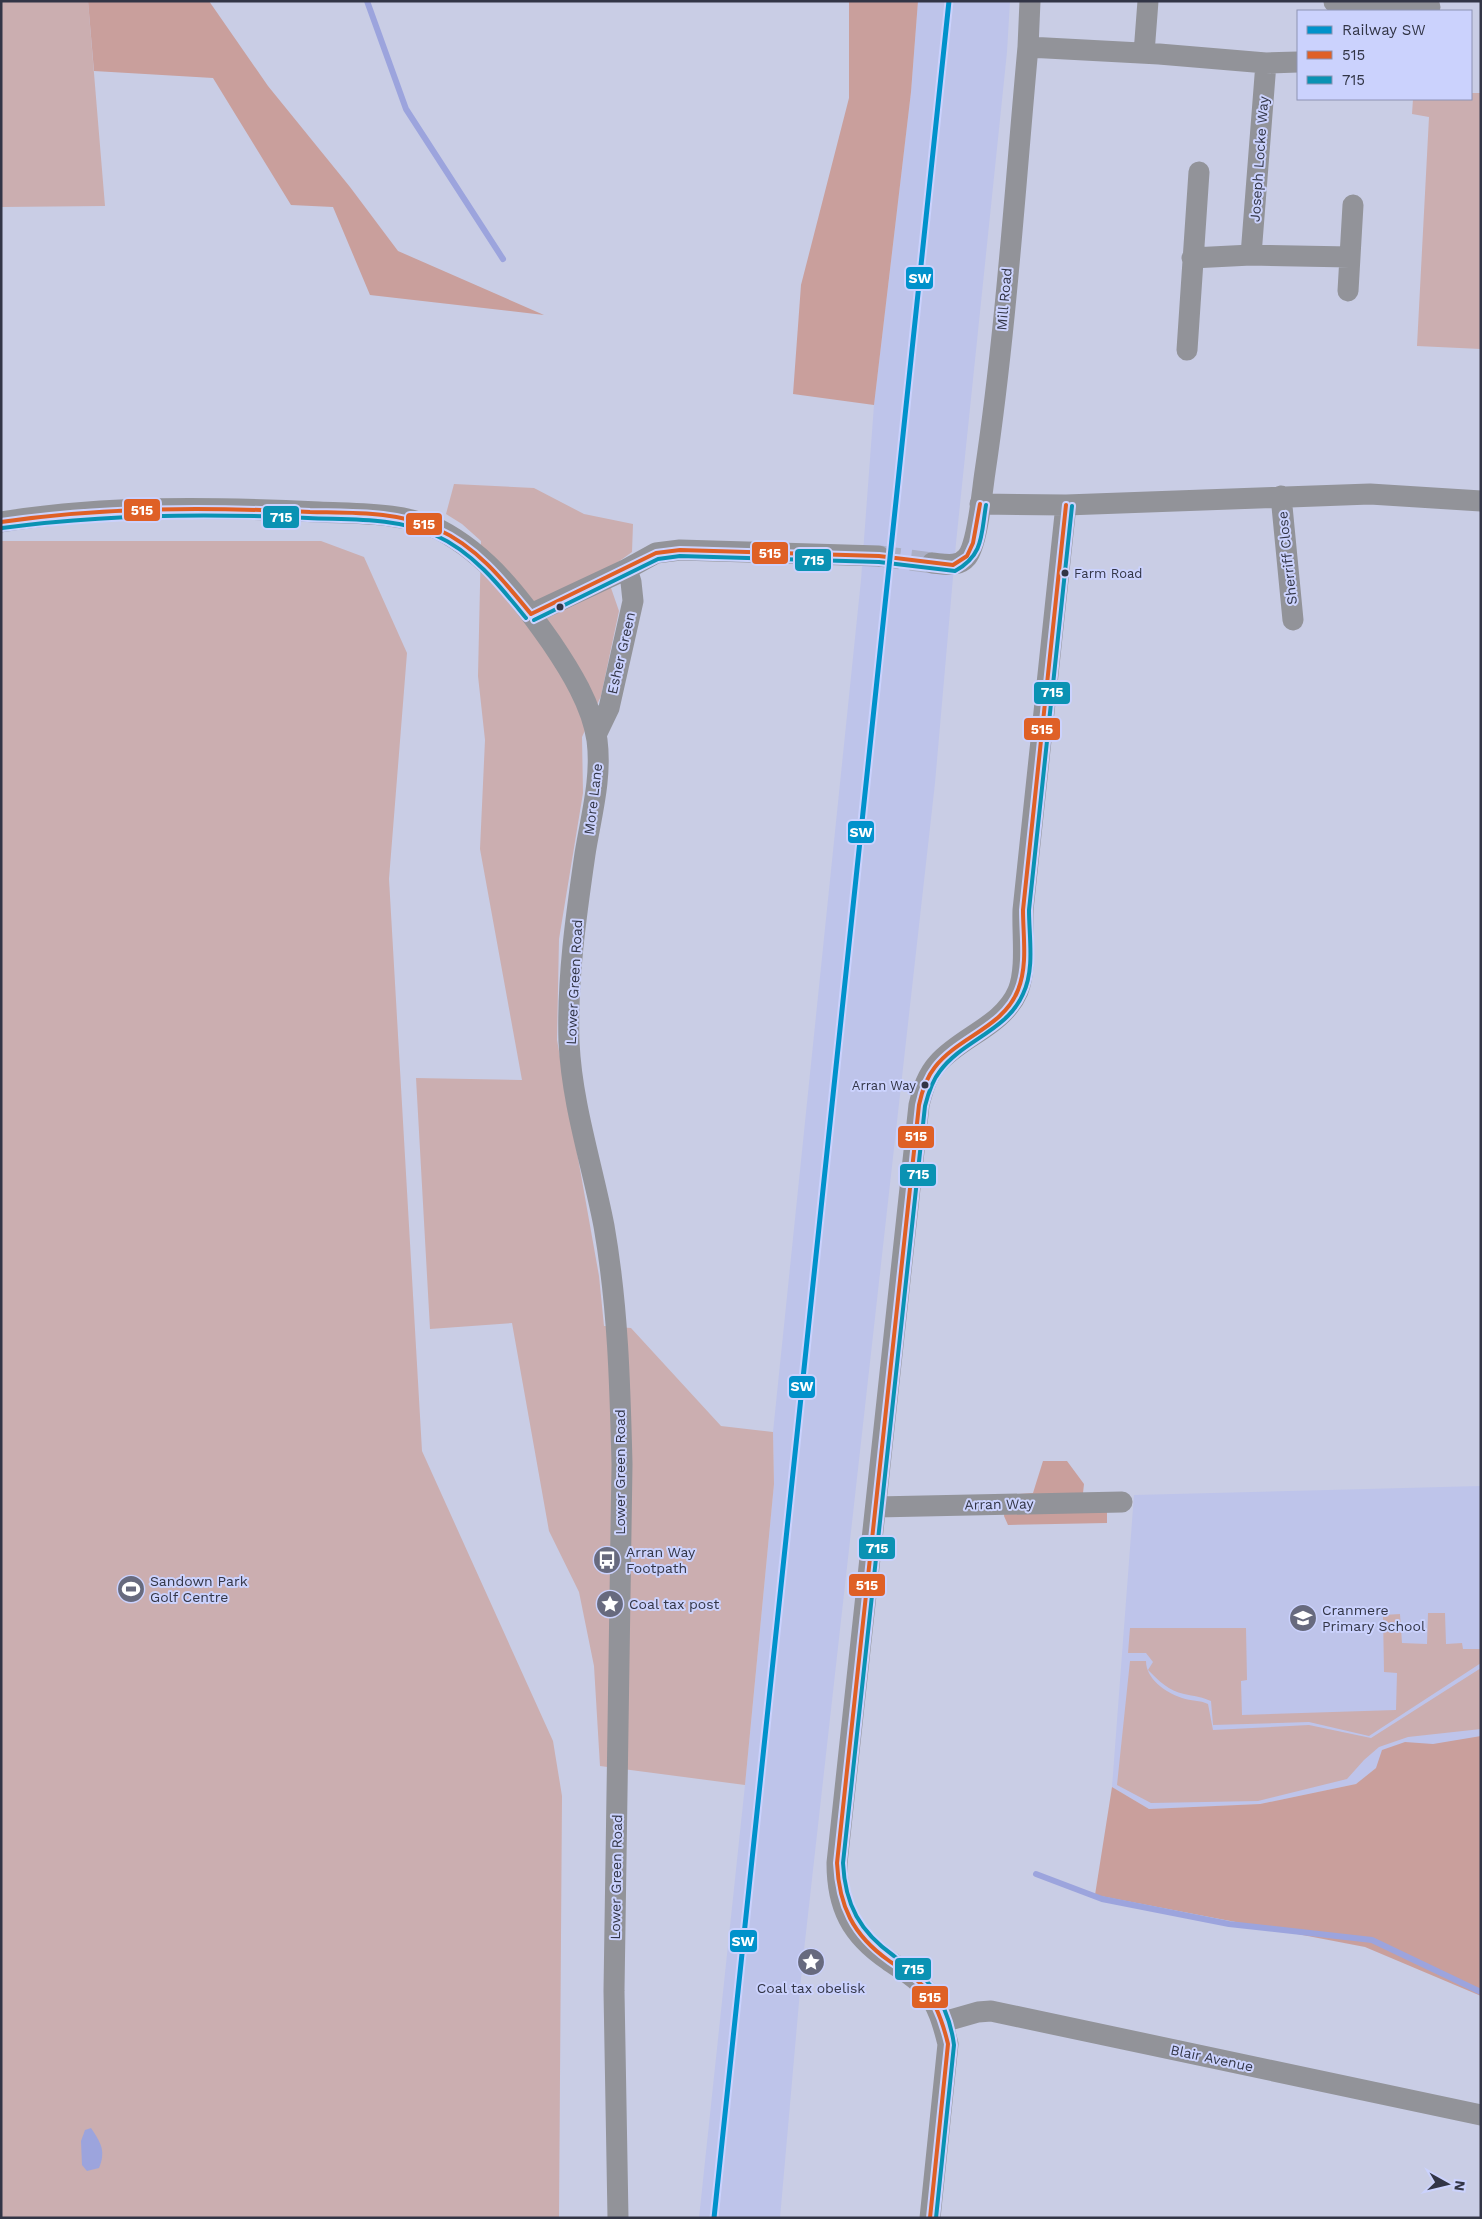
<svg xmlns="http://www.w3.org/2000/svg" width="1482" height="2219" viewBox="0 0 1482 2219" font-family="'Work Sans',sans-serif">
<style>
.built{fill:#bec4ea}
.green{fill:#cbaeb0}
.forest{fill:#c99f9c}
.water{fill:#9ca4dd}
.lines{fill:none;stroke-linecap:round;stroke-linejoin:round}
.stream{stroke:#9ca4dd;stroke-width:6}
.minor-tunnel{stroke:#abafc5;stroke-width:21;stroke-dasharray:21 11;stroke-linecap:butt}
.minor{stroke:#929399;stroke-width:21}
.bus-1-casing{stroke:#cbd2fd;stroke-width:8}
.bus-2-casing{stroke:#cbd2fd;stroke-width:8}
.bus-1{stroke:#df6026;stroke-width:4}
.bus-2{stroke:#0a92b3;stroke-width:4}
.rail-1-casing{stroke:#cbd2fd;stroke-width:9}
.rail-1{stroke:#0092cb;stroke-width:5}
.bus-dot{fill:#323546;stroke:#cbd2fd;stroke-width:2}
.labels{text-anchor:middle;dominant-baseline:central;stroke-width:4;stroke-linejoin:round;paint-order:stroke}
.bus-label{font-size:13px;fill:#323546;stroke:#cbd2fd;text-anchor:start}
.street-label{font-size:14px;fill:#323546;stroke:#cbd2fd}
.poi-label{font-size:14px;fill:#323546;stroke:#cbd2fd;text-anchor:start}
.line-badge{stroke:#cbd2fd;stroke-width:2}
.badge-label{font-size:14px;text-anchor:middle;font-weight:bold;fill:#fff}
</style>
<rect width="100%" height="100%" fill="#c9cde5"/>
<path class="built" d="M918,1H1010L1007,52L956,543L935,783L802,1968L780,2218H699L745,1785L774,1484L773,1432L861,580L874,405L911,92Z
M1481,1486V1843L1376,1768L1356,1784L1260,1804L1149,1809L1112,1787L1134,1495Z"/>
<path class="green" d="M1,1H88L105,206L1,207Z
M1471,93H1481V349L1417,346L1429,117L1412,114L1413,99H1471Z
M454,484L534,488L584,514L633,524L632,552L610,568L611,588L619,611L601,696L582,737L583,793L559,939L557,1040L599,1276L604,1326L631,1328L721,1426L773,1432L774,1484L745,1785L600,1766L594,1666L579,1592L549,1531L512,1323L430,1329L416,1078L522,1080L480,849L485,740L478,676L481,541L462,524L446,514Z
M1,541H321L364,557L407,653L389,879L422,1451L553,1741L562,1796L559,2218H1Z
M1428,1613H1445L1446,1644L1462,1643L1463,1649H1481V1663L1369,1736L1309,1722L1213,1725L1211,1701C1202,1697 1194,1696 1184,1694C1169,1691 1159,1681 1148,1670L1153,1662L1146,1653H1128L1130,1628H1246L1247,1680L1241,1681L1242,1715L1396,1710L1397,1673L1384,1672L1383,1615L1400,1614L1402,1643L1427,1644Z
M1130,1661H1146C1146,1679 1165,1692 1182,1698C1191,1701 1200,1700 1208,1704L1213,1730L1309,1725L1371,1738L1481,1668V1729L1408,1737L1379,1747L1364,1760L1347,1779L1258,1801L1151,1803L1117,1785Z"/>
<path class="forest" d="M88,1H209L268,86L350,187L398,251L544,315L370,295L333,207L291,205L213,78L94,71Z
M849,1H918L911,92L874,405L793,394L801,285L849,98Z
M1043,1461H1067L1084,1484L1083,1493L1107,1509V1523L1008,1525L1004,1516L1007,1495L1033,1493Z
M1481,1736V1996L1365,1947L1095,1895L1112,1787L1149,1809L1260,1804L1356,1784L1376,1768L1382,1750L1405,1742L1433,1744Z"/>
<path class="water" d="M91,2128C101,2143 106,2151 99,2168L87,2171L82,2165L81,2141L85,2130Z"/>
<g class="lines">
<path class="stream" d="M367,1L406,109L503,259
M1036,1874L1102,1899L1229,1924L1372,1940L1481,1992"/>
<path class="minor-tunnel" d="M879,556L932,563"/>
<path class="minor" d="M1334,2L1430,7
M1028,47L1159,54L1266,63L1298,62
M1144,53L1148,1
M1251,255L1266,63
M1192,258L1251,255L1350,257
M1348,291L1353,205
M1187,350L1199,172
M1281,496L1293,620
M980,504L1066,505L1370,494L1481,501
M1,522C105,505 214,507 319,512C358,514 404,512 440,530C488,555 521,599 551,642C570,670 592,705 597,740C602,778 591,816 585,854C576,916 567,979 569,1042C572,1105 592,1164 604,1226C618,1306 620,1384 622,1464L614,1991L618,2218
M932,563C944,564 958,568 967,557C978,543 982,491 985,472C1006,331 1015,188 1028,47L1030,1
M531,614L627,569L656,553L680,550L879,556
M596,735L609,708L633,601L631,582L627,569
M876,1507L1122,1502
M943,2022L978,2012L991,2011L1481,2115
M930,2218L948,2044C943,2024 938,2005 924,1988C915,1976 900,1969 888,1960C851,1935 837,1907 837,1863L919,1105C923,1089 927,1075 938,1063C962,1036 1003,1026 1018,991C1027,968 1022,935 1023,910L1066,505"/>
<g class="bus-1-casing">
<path id="bus-1" d="M1,522C104,507 207,507 310,512C353,513 397,511 437,529C476,546 504,581 531,614
M531,614L656,553L680,550L879,556L953,565L967,556L973,543L980,504
M930,2218L948,2044C943,2023 936,2002 922,1985C912,1975 899,1968 888,1960C853,1935 839,1906 837,1863L919,1105C922,1091 926,1078 935,1067C958,1037 1004,1027 1018,990C1028,965 1023,936 1023,910L1066,505"/>
</g>
<g class="bus-2-casing">
<path id="bus-2" d="M2,528C104,514 205,513 308,518C350,520 395,517 435,535C473,552 500,586 526,618
M534,620L658,559L680,556L879,562L955,571C984,555 981,535 986,505
M936,2218L954,2045C951,2021 941,1996 925,1979C916,1970 904,1964 894,1956C860,1932 845,1905 843,1863L925,1106C928,1094 932,1081 940,1071C963,1040 1007,1031 1023,994C1035,969 1029,937 1029,910L1072,506"/>
</g>
<use href="#bus-1" class="bus-1"/>
<use href="#bus-2" class="bus-2"/>
<g class="rail-1-casing">
<path id="rail-1" d="M714,2218L949,1"/>
</g>
<use href="#rail-1" class="rail-1"/>
</g>
<defs>
<g id="bus-disc" transform="scale(1.4375)"><circle r="9.5" fill="#676a7e" stroke="#cbd2fd"/><path d="M-5-6H5V4H4V6H2V4H-2V6H-4V4H-5ZM-3.5-4V0h7V-4ZM-3.5 1.2v1.5H-2V1.2ZM2 1.2v1.5H3.5V1.2Z" fill="#fff"/></g>
<g id="stadium-disc" transform="scale(1.4375)"><circle r="9.5" fill="#676a7e" stroke="#cbd2fd"/><path d="M0-5a6.5 5 0 1 0 0 10a6.5 5 0 1 0 0-10ZM-3.5-1.8h7v3.6h-7Z" fill="#fff"/></g>
<g id="sight-disc" transform="scale(1.4375)"><circle r="9.5" fill="#676a7e" stroke="#cbd2fd"/><path d="M0-6L1.8-2.2L6-1.7L2.9 1.2L3.7 5.4L0 3.3L-3.7 5.4L-2.9 1.2L-6-1.7L-1.8-2.2Z" fill="#fff"/></g>
<g id="school-disc" transform="scale(1.4375)"><circle r="9.5" fill="#676a7e" stroke="#cbd2fd"/><path d="M0-5L7-2L0 1L-7-2ZM-4 1L0 2.5L4 1V4Q0 6-4 4Z" fill="#fff"/></g>
</defs>
<g fill-rule="evenodd">
<use href="#bus-disc" x="607" y="1560"/>
<use href="#stadium-disc" x="131" y="1589"/>
<use href="#sight-disc" x="610" y="1604"/>
<use href="#school-disc" x="1303" y="1618"/>
<use href="#sight-disc" x="811" y="1962"/>
</g>
<g class="bus-dot">
<circle cx="1065" cy="573" r="4.5"/>
<circle cx="560" cy="607" r="4.5"/>
<circle cx="925" cy="1085" r="4.5"/>
</g>
<g class="labels">
<g class="bus-label">
<text x="1074" y="573">Farm Road</text>
<text x="916" y="1085" text-anchor="end">Arran Way</text>
</g>
<g class="street-label">
<text transform="translate(1259 159) rotate(-86)">Joseph Locke Way</text>
<text transform="translate(1004 299) rotate(-85)">Mill Road</text>
<text transform="translate(1287 558) rotate(-96)">Sherriff Close</text>
<text transform="translate(621 653) rotate(-77)">Esher Green</text>
<text transform="translate(593 799) rotate(-83)">More Lane</text>
<text transform="translate(574 982) rotate(-87)">Lower Green Road</text>
<text transform="translate(620 1472) rotate(-90)">Lower Green Road</text>
<text transform="translate(999 1504) rotate(-1)">Arran Way</text>
<text transform="translate(616 1877) rotate(-89)">Lower Green Road</text>
<text transform="translate(1212 2058) rotate(12)">Blair Avenue</text>
</g>
<g class="poi-label">
<text x="626" y="1552">Arran Way<tspan x="626" dy="16">Footpath</tspan></text>
<text x="150" y="1581">Sandown Park<tspan x="150" dy="16">Golf Centre</tspan></text>
<text x="629" y="1604">Coal tax post</text>
<text x="1322" y="1610">Cranmere<tspan x="1322" dy="16">Primary School</tspan></text>
<text x="811" y="1988" text-anchor="middle">Coal tax obelisk</text>
</g>
</g>
<g class="line-badge">
<rect x="905" y="266" width="29" height="24" rx="5" fill="#0092cb"/>
<rect x="123" y="498" width="38" height="24" rx="5" fill="#df6026"/>
<rect x="262" y="505" width="38" height="24" rx="5" fill="#0a92b3"/>
<rect x="405" y="512" width="38" height="24" rx="5" fill="#df6026"/>
<rect x="751" y="541" width="38" height="24" rx="5" fill="#df6026"/>
<rect x="794" y="548" width="38" height="24" rx="5" fill="#0a92b3"/>
<rect x="1033" y="681" width="38" height="24" rx="5" fill="#0a92b3"/>
<rect x="1023" y="717" width="38" height="24" rx="5" fill="#df6026"/>
<rect x="847" y="820" width="28" height="24" rx="5" fill="#0092cb"/>
<rect x="897" y="1125" width="38" height="24" rx="5" fill="#df6026"/>
<rect x="899" y="1163" width="38" height="24" rx="5" fill="#0a92b3"/>
<rect x="788" y="1375" width="28" height="24" rx="5" fill="#0092cb"/>
<rect x="858" y="1536" width="38" height="24" rx="5" fill="#0a92b3"/>
<rect x="848" y="1573" width="38" height="24" rx="5" fill="#df6026"/>
<rect x="729" y="1929" width="29" height="24" rx="5" fill="#0092cb"/>
<rect x="894" y="1957" width="38" height="24" rx="5" fill="#0a92b3"/>
<rect x="911" y="1985" width="38" height="24" rx="5" fill="#df6026"/>
</g>
<g class="badge-label">
<text x="920" y="283">SW</text>
<text x="142" y="515">515</text>
<text x="281" y="522">715</text>
<text x="424" y="529">515</text>
<text x="770" y="558">515</text>
<text x="813" y="565">715</text>
<text x="1052" y="697">715</text>
<text x="1042" y="734">515</text>
<text x="861" y="837">SW</text>
<text x="916" y="1141">515</text>
<text x="918" y="1179">715</text>
<text x="802" y="1391">SW</text>
<text x="877" y="1553">715</text>
<text x="867" y="1590">515</text>
<text x="743" y="1946">SW</text>
<text x="913" y="1974">715</text>
<text x="930" y="2002">515</text>
</g>
<rect width="1482" height="2219" fill="none" stroke="#323546" stroke-width="5"/>
<rect x="1297" y="10" width="175" height="90" fill="#cbd2fd" stroke="#8e93b4"/>
<rect x="1307" y="26" width="25" height="8" fill="#0092cb" stroke="#8e93b4"/>
<text x="1342" y="35" font-size="15" fill="#323546">Railway SW</text>
<rect x="1307" y="51" width="25" height="8" fill="#df6026" stroke="#8e93b4"/>
<text x="1342" y="60" font-size="15" fill="#323546">515</text>
<rect x="1307" y="76" width="25" height="8" fill="#0a92b3" stroke="#8e93b4"/>
<text x="1342" y="85" font-size="15" fill="#323546">715</text>
<g transform="translate(1447 2184) rotate(98)" stroke="#cbd2fd" stroke-width="4" paint-order="stroke">
<path d="M0-4L9 19L0 12L-9 19Z" fill="#323546"/>
<text y="-8" font-size="14" font-weight="bold" text-anchor="middle" fill="#323546">N</text>
</g>
</svg>
